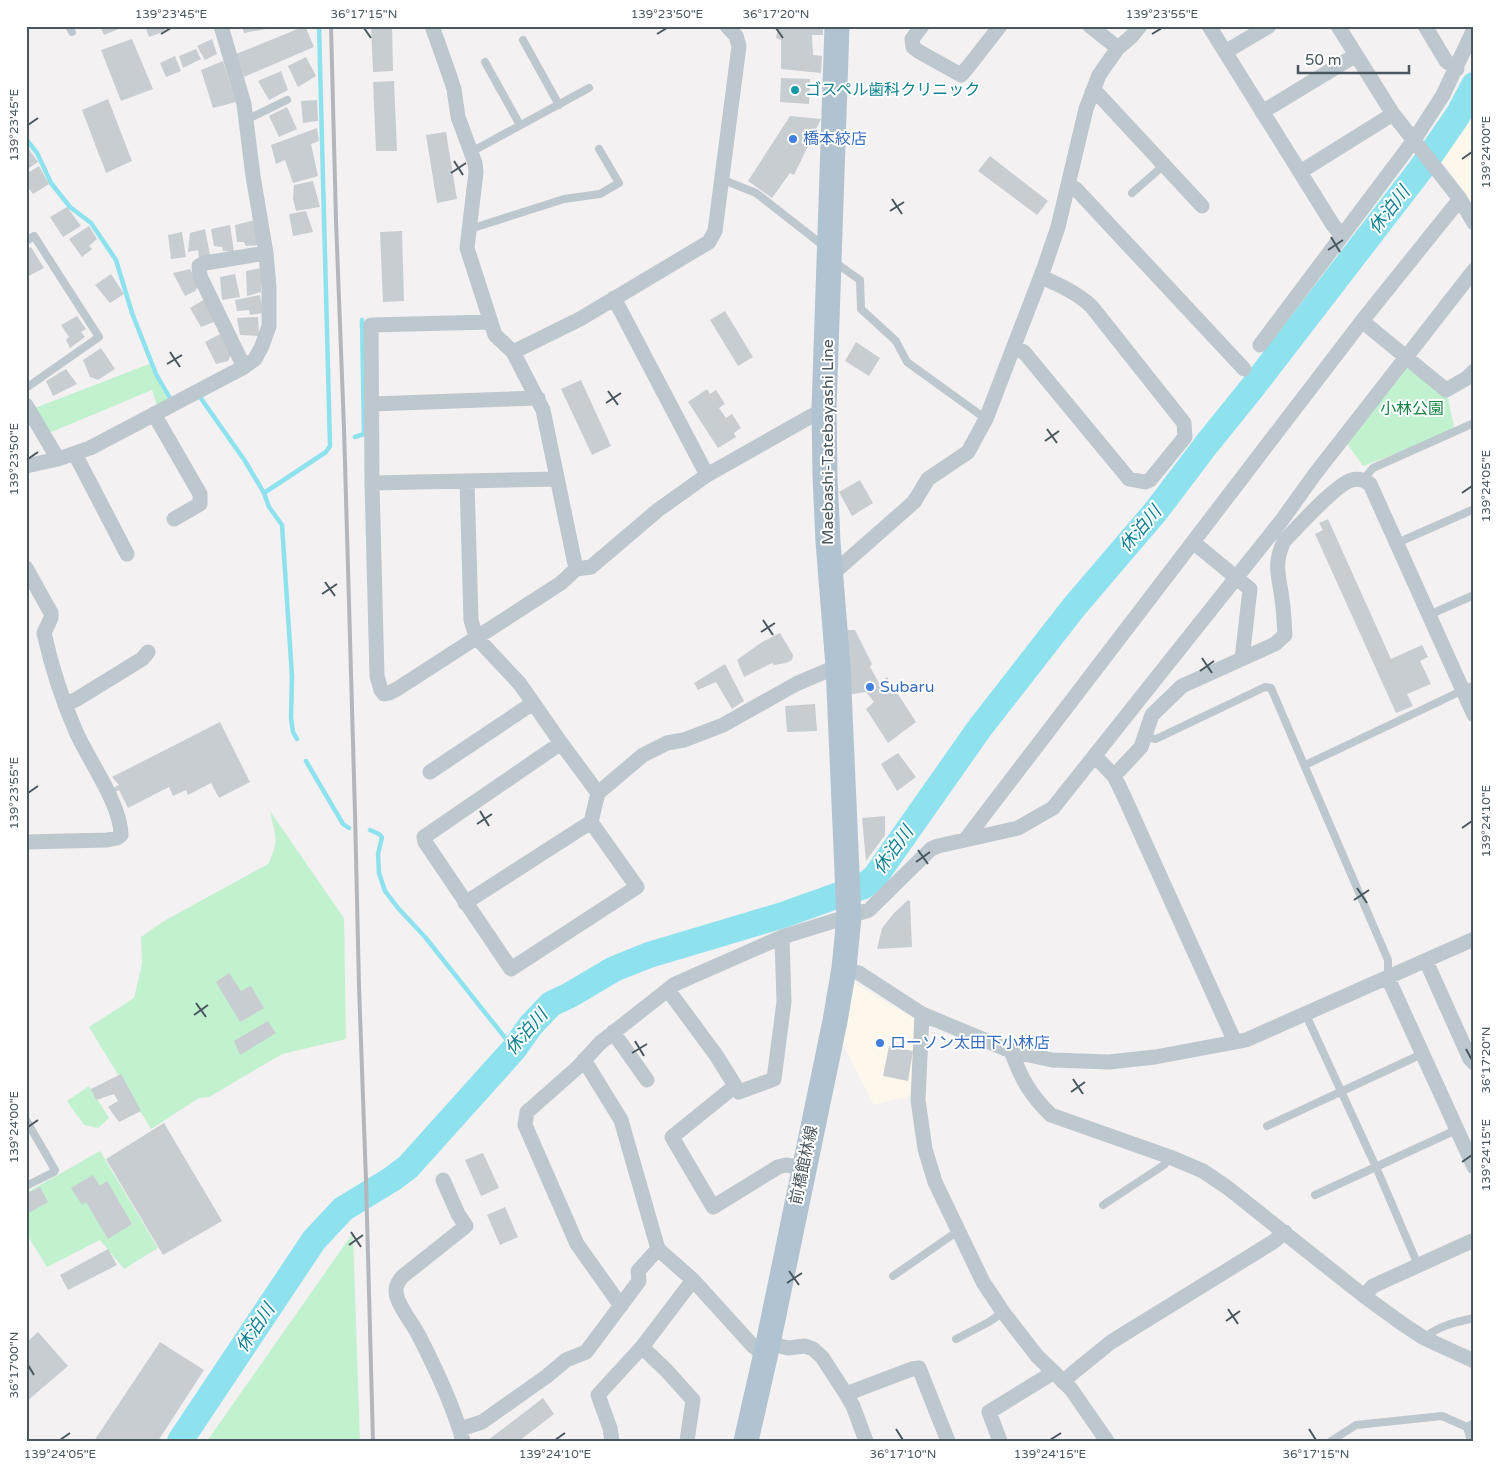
<svg xmlns="http://www.w3.org/2000/svg" width="1500" height="1467" viewBox="0 0 1500 1467" font-family="'Varela Round','Noto Sans JP',sans-serif">
<style>
.commercial{fill:#fdf7ec}
.green{fill:#c1f1cf}
.lines{fill:none;stroke-linecap:round;stroke-linejoin:round}
.stream{stroke:#8de2ee;stroke-width:4.5}
.river{stroke:#8de2ee;stroke-width:26}
.building{fill:#c8cdd1}
.lane{stroke:#bdc7ce;stroke-width:8}
.street{stroke:#bdc7ce;stroke-width:15}
.primary{stroke:#b1c3d0;stroke-width:25}
.rail{stroke:#b3b7bc;stroke-width:4}
.ticks{fill:none;stroke:#49575f;stroke-width:2}
.culture-dot{fill:#0f9aa8;stroke:#fff;stroke-width:2}
.shop-dot{fill:#3f7fe0;stroke:#fff;stroke-width:2}
.labels{text-anchor:middle;dominant-baseline:central;stroke-width:4;stroke-linejoin:round;paint-order:stroke}
.culture-label{font-size:16px;fill:#0d838f;stroke:#fff;text-anchor:start}
.shop-label{font-size:16px;fill:#366cbe;stroke:#fff;text-anchor:start}
.park-label{font-size:16px;fill:#168444;stroke:#fff}
.street-label{font-size:16px;fill:#49575f;stroke:#fff}
.water-label{font-size:18px;font-style:italic;fill:#0c7f91;stroke:#fff}
.neatline{fill:none;stroke:#49575f;stroke-width:2}
.ticks-label{font-size:12px;text-anchor:middle;fill:#49575f}
</style>
<rect width="100%" height="100%" fill="#f4f1f2"/>
<path class="commercial" d="M1474,99V207L1441,159Z
M854,983L918,1021L914,1095L874,1105L843,1044Z"/>
<path class="green" d="M1406,357L1446,390L1455,431L1363,466L1343,438Z
M149,364L168,400L157,406L152,390L49,433L35,408Z
M270,811L344,918L346,1039L282,1054L209,1097L199,1098L151,1129L89,1027L134,998L142,964L141,937L164,921L268,864C280,840 275,836 270,811Z
M89,1086L109,1118L98,1128L84,1125L67,1101Z
M100,1151L158,1248L124,1269L100,1240L47,1267L26,1233V1193Z
M353,1233L360,1441H207Z"/>
<g class="lines">
<path class="stream" d="M26,139L37,153L51,183L70,207L91,223L116,260L132,313L156,374L171,400
M200,397L245,461L264,493L269,507L282,525L292,676L291,718L293,732L297,739
M355,437L364,434L362,320
M264,493L326,452L330,446L319,26
M306,761L343,824L349,828
M370,830L379,834L382,837L378,854L379,873L385,891L398,908L425,937L514,1049"/>
<path class="river" d="M180,1441L314,1240L343,1209L392,1179L408,1167L514,1049L531,1025L551,1004L570,995L614,969L649,955L783,915L864,886L875,877L979,729L1074,607L1156,511L1206,445L1252,388L1420,170L1458,115L1474,85"/>
</g>
<path class="building" d="M100,26H126L104,35Z
M145,26H163L165,31L149,37Z
M242,26H265L266,29L244,33Z
M305,26L314,47L244,77L236,54Z
M371,26H392L393,71L373,72Z
M778,26H823V35H812L813,55L822,56L821,73L781,69V40L776,38Z
M132,39L153,89L121,101L101,50Z
M212,39L217,54L205,60L197,46Z
M196,49L201,59L183,68L179,56Z
M175,56L181,71L166,77L160,63Z
M306,57L316,76L298,87L288,66Z
M223,61L236,102L213,108L201,70Z
M281,71L288,90L269,100L258,81Z
M781,78L810,79L809,104L780,102Z
M394,81L397,151H376L373,82Z
M108,99L132,161L106,173L82,110Z
M317,100L318,121L303,123L301,101Z
M287,107L297,129L279,137L269,116Z
M790,116L821,119L794,175L790,173L772,198L748,181Z
M317,128L319,141L311,144L318,176L293,183L285,160L276,164L271,145Z
M446,132L457,199L437,203L426,135Z
M26,145L38,162L26,170Z
M990,156L1048,201L1037,215L978,171Z
M39,166L49,184L33,194L26,184V174Z
M313,181L320,207L296,211L293,199L294,185Z
M67,207L81,226L63,237L50,217Z
M306,211L313,232L293,236L289,214Z
M255,220L259,245L246,246L244,242H237L235,225Z
M230,225L234,252L223,251L222,247L214,246L211,229Z
M89,226L97,239L89,246L92,249L82,257L69,239Z
M205,229L210,255L199,258L198,250L188,252L190,233Z
M402,231L404,301L383,302L380,232Z
M182,232L186,257L171,259L168,235Z
M31,247L44,268L27,277L26,250Z
M261,268V292L247,296L246,271Z
M190,269L199,285L195,291L185,296L173,273Z
M111,274L124,294L110,303L95,285Z
M235,274L240,297L222,300L220,277Z
M260,295L263,313L250,315L249,310L237,311L235,300Z
M205,299L216,321L201,327L190,308Z
M725,311L753,357L738,366L710,320Z
M77,316L86,329L81,332L85,337L70,348L66,340L69,337L61,325Z
M258,317L259,336L240,335L237,318Z
M220,334L231,354L228,361L216,364L205,342Z
M856,342L880,358L869,376L845,361Z
M101,348L115,369L98,380L90,377L83,360Z
M66,369L77,384L53,396L46,381Z
M581,380L611,446L592,455L561,389Z
M707,389L710,394L716,390L725,404L719,408L726,418L732,414L741,428L734,433L736,437L718,448L688,402Z
M860,480L873,503L852,516L839,492Z
M1328,519L1391,659L1422,645L1428,657L1420,661L1431,684L1407,694L1413,706L1396,713L1315,534L1323,530L1319,523Z
M846,630H855L872,664L870,667L879,683L887,677L916,722L888,743L866,709L874,702L866,692L846,695Z
M780,633L793,655L792,660L786,663L774,665L772,663L744,677L737,660L762,642Z
M725,664L744,701L732,709L716,682L698,690L694,683Z
M815,704L817,731L787,732L785,706Z
M220,722L250,782L219,798L211,783L188,795L186,790L173,796L169,787L128,808L119,790L115,792L113,788L119,785L112,777Z
M898,753L916,777L897,791L881,764Z
M885,816V835L866,861L862,818Z
M908,900L910,901L912,947L877,949L882,928L894,913Z
M229,973L241,991L251,986L264,1008L240,1022L216,982Z
M268,1021L276,1033L240,1055L234,1041Z
M889,1046L913,1051L908,1081L883,1076Z
M121,1074L141,1111L119,1122L108,1107L118,1101L114,1094L96,1100L91,1089Z
M164,1123L222,1221L163,1255L106,1159Z
M483,1153L499,1188L481,1196L465,1160Z
M93,1175L100,1186L107,1181L132,1224L108,1239L86,1202L82,1205L71,1188Z
M40,1187L48,1202L27,1214L26,1194Z
M505,1207L518,1237L500,1245L487,1215Z
M108,1249L117,1265L68,1290L60,1275Z
M38,1332L68,1366L26,1402V1343Z
M160,1342L204,1370L158,1441H94Z
M543,1398L554,1414L519,1441H487Z"/>
<g class="lines">
<path class="lane" d="M69,26L72,32
M523,40L559,105
M485,62L520,125
M246,120L287,100
M471,152L589,88
M721,179L756,193L825,247
M1132,193L1164,165
M470,229L564,199L600,194L619,183L599,149
M26,241L34,236L99,337L26,388
M833,261L860,280L861,309L896,341L907,362L986,419
M1363,480L1373,468L1474,423
M1397,543L1474,509
M1429,615L1474,595
M1145,737L1156,739L1265,687L1271,688L1388,960V978
M1305,765L1474,685
M1306,1015L1376,1167L1418,1265
M26,1120L55,1170L54,1172L26,1186
M1267,1126L1422,1054
M1315,1195L1456,1130
M1103,1205L1164,1165L1170,1157
M893,1276L958,1231
M1424,1338C1438,1326 1456,1322 1474,1318
M956,1339L989,1322L1003,1312
M1467,1427L1471,1441
M1331,1441L1356,1425L1442,1416L1467,1427L1474,1423"/>
<path class="street" d="M432,26L448,71L454,89L458,117L475,163L476,172L467,248L495,335L513,352L543,410L576,569
M922,26L912,39L913,47L918,51L961,75L968,67L1000,26
M1090,26L1118,48
M1209,26L1333,225L1342,236
M1338,26L1393,114L1460,199L1474,223
M1425,26L1446,61L1457,69
M1225,52L1269,26
M1092,92L1099,95L1202,206
M1262,112L1356,55
M1300,172L1393,114
M1068,185L1076,189L1244,369
M614,298L707,475
M1362,321L1446,390L1467,378L1474,371
M491,322L371,325L372,483L377,676L381,690L384,694L389,693L397,689L561,583L576,569L591,567L658,510L707,475L824,409
M1260,345L1414,140L1443,95L1474,29
M1014,347L1024,352L1129,479L1145,482L1150,480L1185,437L1184,423L1092,307C1078,293 1059,285 1041,277
M513,352L580,319L709,242L715,231L739,46L736,36L727,26
M244,367L200,276L199,266L205,263L266,253
M372,404L538,398
M26,405L58,459
M154,414L200,494V504L174,519
M75,454L127,554
M26,466L58,459L90,448L244,367L255,359L262,346L269,326V288L266,253L253,176L244,104L221,26
M467,481L471,620L476,637L520,684L561,743L598,793
M372,483L556,479
M1193,542L1250,589L1242,659
M26,568L51,613V618L44,633C52,669 62,700 77,734C90,762 121,805 121,835L117,838L107,840L26,842
M831,575L914,502L928,479L968,452L986,419L1044,268L1058,227L1086,109L1099,75L1118,48L1131,37L1140,26
M65,705L77,699L142,659L148,652
M561,743L424,837L425,842L511,969L637,887L591,822L598,793L643,755L667,743L684,740L723,725L796,684L838,666
M1095,756L1114,776L1122,792L1235,1042
M430,772L533,703
M1114,776L1141,747L1152,715L1182,686L1275,644L1285,635C1284,623 1284,611 1282,599C1279,575 1273,565 1284,541C1297,528 1337,483 1352,480C1359,478 1364,480 1370,484L1474,715
M965,840L1362,321L1460,199
M465,903L591,822
M1426,961L1470,1059L1474,1063
M844,968L859,973L922,1014L1011,1051L1052,1060L1109,1062L1155,1057L1246,1040L1474,939
M1388,978L1474,1167
M668,990L716,1055L739,1092L774,1079L784,1002L782,937
M922,1014L918,1100L925,1149L935,1182L983,1282L1003,1312L1037,1356L1071,1389L1107,1441
M613,1032L647,1080
M1011,1051C1021,1078 1030,1095 1051,1115L1170,1157L1203,1171L1228,1188L1364,1296L1404,1325L1424,1338L1474,1361
M584,1060L621,1120L658,1249L693,1280L752,1345L758,1350L766,1353
M735,1086L672,1137L713,1207L778,1167L786,1165L803,1168
M443,1180L458,1214L466,1226L403,1276C396,1283 394,1290 398,1300C403,1312 412,1323 418,1334C435,1367 453,1404 463,1441
M1364,1296L1373,1286L1474,1240
M621,1306L577,1244L525,1125L527,1112L578,1067L600,1043L675,984L782,937L869,910L931,849L938,846L1018,828L1053,808L1282,520L1315,474L1474,270
M768,1343L788,1348L805,1346L813,1349L822,1357L846,1394
M642,1347L667,1371L693,1400L687,1441
M1063,1382L1074,1372L1111,1342L1273,1242L1285,1232
M460,1429L482,1422L547,1376L566,1360L586,1352L639,1281L638,1271L658,1249
M612,1441L610,1428L598,1395L642,1347L693,1280
M866,1441L853,1406L846,1394L912,1369L919,1368L948,1441
M1000,1441L989,1412L1054,1372"/>
<path class="primary" d="M746,1441L766,1353L835,1021L844,968L849,917L838,666L828,542L825,476L824,409L837,26"/>
<path class="rail" d="M331,26L336,221L344,428L355,813L359,986L366,1181L373,1441"/>
</g>
<path class="ticks" d="M364,28L371,38M776,28L783,38M161,34L171,28M657,34L667,28M1152,34L1162,28M28,125L38,118M1462,159L1472,152M454,161L463,175M451,173L466,163M892,199L902,214M890,211L904,202M1331,237L1340,252M1328,250L1343,240M170,352L180,367M167,364L182,355M608,391L618,405M606,403L621,393M1047,429L1057,443M1045,441L1059,431M28,459L38,452M1462,493L1472,486M325,582L335,596M322,594L337,584M763,620L773,635M761,632L775,623M1202,658L1212,673M1200,671L1214,661M28,793L38,786M480,811L489,826M477,824L492,814M1462,828L1472,821M918,850L928,864M916,862L930,852M1357,888L1367,903M1354,900L1369,890M196,1003L206,1017M194,1015L208,1005M635,1041L644,1056M1466,1049L1472,1060M632,1053L647,1044M1073,1079L1083,1094M1071,1092L1085,1082M28,1127L38,1120M1462,1162L1472,1155M351,1232L361,1247M349,1245L363,1235M789,1271L799,1285M787,1283L802,1273M1228,1309L1238,1324M1226,1321L1240,1311M28,1365L34,1375M896,1429L903,1440M1309,1429L1316,1440M60,1440L70,1433M555,1440L565,1433M1050,1440L1061,1433"/>
<circle class="culture-dot" cx="795" cy="90" r="5"/>
<g class="shop-dot">
<circle cx="793" cy="139" r="5"/>
<circle cx="870" cy="687" r="5"/>
<circle cx="880" cy="1043" r="5"/>
</g>
<g class="labels">
<g class="culture-label">
<text x="805" y="90">ゴスペル歯科クリニック</text>
</g>
<g class="shop-label">
<text x="803" y="139">橋本絞店</text>
<text x="880" y="687">Subaru</text>
<text x="890" y="1043">ローソン太田下小林店</text>
</g>
<g class="park-label">
<text x="1412" y="409">小林公園</text>
</g>
<g class="street-label">
<text transform="translate(828 442) rotate(-90)">Maebashi-Tatebayashi Line</text>
<text transform="translate(804 1165) rotate(-78)">前橋館林線</text>
</g>
<g class="water-label">
<text transform="translate(1389 210) rotate(-52)">休泊川</text>
<text transform="translate(1140 529) rotate(-50)">休泊川</text>
<text transform="translate(893 850) rotate(-54)">休泊川</text>
<text transform="translate(526 1032) rotate(-49)">休泊川</text>
<text transform="translate(255 1328) rotate(-56)">休泊川</text>
</g>
</g>
<rect width="1500" height="1467" fill="none" stroke="#ffffff" stroke-width="55"/>
<path d="M1298 65v8h111v-8" fill="none" stroke="#49575f" stroke-width="2.5"/>
<text x="1305" y="65" font-size="15" fill="#49575f" stroke="#ffffff" stroke-width="4" paint-order="stroke">50 m</text>
<rect x="28" y="28" width="1444" height="1412" class="neatline"/>
<g class="ticks-label">
<text x="171" y="18">139°23'45"E</text>
<text x="364" y="18">36°17'15"N</text>
<text x="667" y="18">139°23'50"E</text>
<text x="776" y="18">36°17'20"N</text>
<text x="1162" y="18">139°23'55"E</text>
<text transform="translate(14 125) rotate(-90)" y="4">139°23'45"E</text>
<text transform="translate(1486 152) rotate(-90)" y="4">139°24'00"E</text>
<text transform="translate(14 459) rotate(-90)" y="4">139°23'50"E</text>
<text transform="translate(1486 486) rotate(-90)" y="4">139°24'05"E</text>
<text transform="translate(14 793) rotate(-90)" y="4">139°23'55"E</text>
<text transform="translate(1486 821) rotate(-90)" y="4">139°24'10"E</text>
<text transform="translate(1486 1060) rotate(-90)" y="4">36°17'20"N</text>
<text transform="translate(14 1127) rotate(-90)" y="4">139°24'00"E</text>
<text transform="translate(1486 1155) rotate(-90)" y="4">139°24'15"E</text>
<text transform="translate(14 1365) rotate(-90)" y="4">36°17'00"N</text>
<text x="60" y="1458">139°24'05"E</text>
<text x="555" y="1458">139°24'10"E</text>
<text x="903" y="1458">36°17'10"N</text>
<text x="1050" y="1458">139°24'15"E</text>
<text x="1316" y="1458">36°17'15"N</text>
</g>
</svg>
